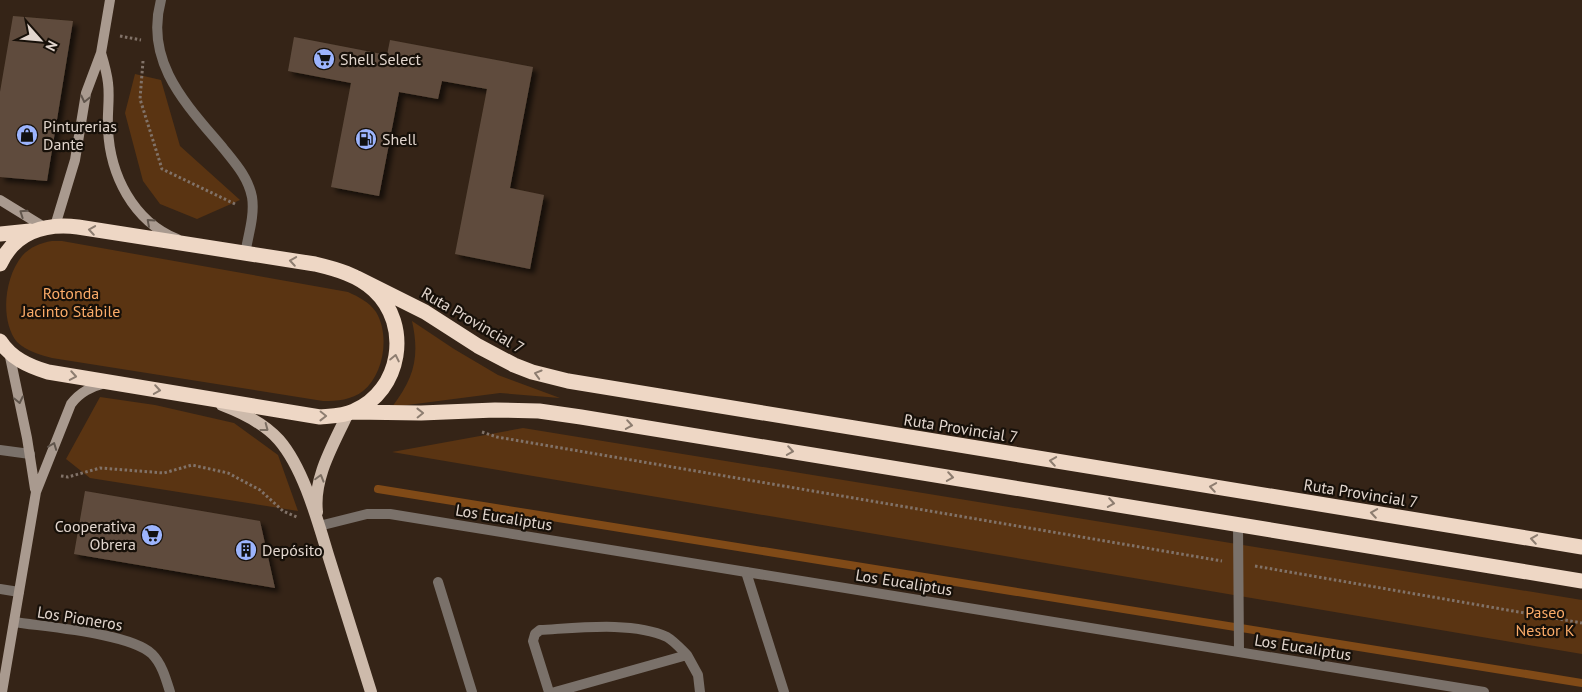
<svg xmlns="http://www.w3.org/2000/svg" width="1582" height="692" viewBox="0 0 1582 692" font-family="'PT Sans',sans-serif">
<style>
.green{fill:#5a3412}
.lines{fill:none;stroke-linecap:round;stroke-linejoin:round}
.stream{stroke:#804a17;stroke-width:8}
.building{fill:#5f4c3d;filter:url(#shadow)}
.path{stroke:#817268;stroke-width:3;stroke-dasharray:2.5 2.5;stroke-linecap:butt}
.lane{stroke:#7a716a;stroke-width:10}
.street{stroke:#7a716a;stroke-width:10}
.secondary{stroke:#a99a8f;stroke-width:10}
.primary{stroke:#cdbaab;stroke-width:12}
.highway{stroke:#eed7c5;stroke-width:15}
.oneway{stroke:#60554c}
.oneway2{stroke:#8d7d70}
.oneway3{stroke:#7b6e62}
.labels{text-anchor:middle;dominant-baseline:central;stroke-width:4.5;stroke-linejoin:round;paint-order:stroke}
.poi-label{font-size:16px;fill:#e1d5cd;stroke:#171009;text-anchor:start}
.park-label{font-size:16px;fill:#fcac69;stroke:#171009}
.street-label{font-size:16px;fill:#e1d5cd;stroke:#171009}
</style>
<defs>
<filter id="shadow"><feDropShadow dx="4.5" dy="4.5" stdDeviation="2.5" flood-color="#0009"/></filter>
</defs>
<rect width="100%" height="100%" fill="#352417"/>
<path class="green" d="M135,74L161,80L180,146L240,200L197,219L160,204L143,181L125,113Z
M52,241H62L348,292C359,297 369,302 376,312C390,335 384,374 363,391C352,400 337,401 323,401L52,358C40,355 27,351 17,342C0,321 4,278 22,256C30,247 40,243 52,241Z
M412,321L454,349L498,375L560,398L500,393L392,407C414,378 420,357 412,321Z
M100,397L155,405L234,423L278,455L298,511L90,478L66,459Z
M523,428L1582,600V654L392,452Z"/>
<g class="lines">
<path class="stream" d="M378,489L1582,683"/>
</g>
<path class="building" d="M13,16L73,21L47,181L0,177V92Z
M294,37L387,55L390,40L533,67L510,188L544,195L530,269L455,254L487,89L442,81L438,99L399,92L379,196L331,187L351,83L288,71Z
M85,491L260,521L275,588L74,554Z"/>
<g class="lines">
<path class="path" d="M120,36L141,40
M143,61L140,99L162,169L235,204
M482,432L497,437L1222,561
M61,476L68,477L100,468L164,473L192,465L228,473L260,490L283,511L297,517
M1255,566L1582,623"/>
<path class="lane" d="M746,572L784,692
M438,582L472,692
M549,692L533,641L535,634L540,630C577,628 633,621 667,637C674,641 681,649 687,655
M555,692L687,655L698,675L700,692"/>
<path class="street" d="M161,0C144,62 186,104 223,148C235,163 248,177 252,197C255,215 248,236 245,254
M0,450L30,454
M1238,524L1239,652
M319,526L367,514H390L1484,692
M0,589L19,592
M14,622C46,627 130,633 152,654C162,664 166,679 170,692"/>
<path class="secondary" d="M101,53C104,63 107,73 108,83C110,98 107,113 108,129C110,175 133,221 177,239
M0,200L44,227
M55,226L75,160L86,93L101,53L110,0
M9,352L27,438L35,489
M2,692L36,492L71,404C80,392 91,387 105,383"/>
<path class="primary" d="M222,405C243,413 264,423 279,440C304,469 318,522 329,558C343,603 357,647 371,692
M317,512C313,477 334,444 348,413"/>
<path class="highway" d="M0,234L30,231
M0,264C15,232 45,223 78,227L315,264C336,269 358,275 374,290C412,325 401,391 354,411C344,416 331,416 320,417L48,372C28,366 11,358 0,341
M357,278L425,312L478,346L514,365L532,372L568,381L1582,547
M353,412L421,413L495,410L539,411L581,417L1582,581"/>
</g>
<defs><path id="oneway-chevron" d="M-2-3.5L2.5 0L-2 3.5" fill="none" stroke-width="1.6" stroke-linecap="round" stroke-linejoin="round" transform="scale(1.25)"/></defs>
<g class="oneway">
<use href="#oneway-chevron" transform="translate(85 99) rotate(103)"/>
<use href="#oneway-chevron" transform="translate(23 213) rotate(-146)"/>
<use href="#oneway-chevron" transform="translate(150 222) rotate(-138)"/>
<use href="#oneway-chevron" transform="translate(19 400) rotate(78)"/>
<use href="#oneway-chevron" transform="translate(53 446) rotate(-69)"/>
</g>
<g class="oneway2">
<use href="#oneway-chevron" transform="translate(92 230) rotate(-171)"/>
<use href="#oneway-chevron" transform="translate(293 261) rotate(-171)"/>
<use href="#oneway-chevron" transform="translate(395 358) rotate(-78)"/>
<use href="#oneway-chevron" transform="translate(538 374) rotate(-164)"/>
<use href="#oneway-chevron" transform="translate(73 376) rotate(10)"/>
<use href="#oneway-chevron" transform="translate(157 390) rotate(9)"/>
<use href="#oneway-chevron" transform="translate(420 413) rotate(-1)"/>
<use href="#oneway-chevron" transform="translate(323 416) rotate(1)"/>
<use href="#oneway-chevron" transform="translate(629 425) rotate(9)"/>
<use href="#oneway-chevron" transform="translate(790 451) rotate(9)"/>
<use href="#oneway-chevron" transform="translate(1053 461) rotate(-171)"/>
<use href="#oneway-chevron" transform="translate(950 477) rotate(9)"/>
<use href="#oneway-chevron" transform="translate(1213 487) rotate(-171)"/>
<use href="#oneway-chevron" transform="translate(1111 503) rotate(9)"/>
<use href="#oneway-chevron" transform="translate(1374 513) rotate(-171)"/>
<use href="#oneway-chevron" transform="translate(1534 539) rotate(-171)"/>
</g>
<g class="oneway3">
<use href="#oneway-chevron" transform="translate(265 428) rotate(37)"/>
<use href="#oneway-chevron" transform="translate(320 478) rotate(-74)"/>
</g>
<defs>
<g id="supermarket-disc" transform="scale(1.125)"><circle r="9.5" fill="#9cb4fd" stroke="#171009"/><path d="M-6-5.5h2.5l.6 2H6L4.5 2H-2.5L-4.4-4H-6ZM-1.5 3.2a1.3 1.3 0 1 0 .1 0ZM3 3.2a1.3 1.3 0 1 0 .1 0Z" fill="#111"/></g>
<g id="shop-disc" transform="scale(1.125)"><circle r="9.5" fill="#9cb4fd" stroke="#171009"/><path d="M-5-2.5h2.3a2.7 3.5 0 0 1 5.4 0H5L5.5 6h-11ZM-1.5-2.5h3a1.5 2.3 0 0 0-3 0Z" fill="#111"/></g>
<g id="fuel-disc" transform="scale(1.125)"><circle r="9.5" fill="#9cb4fd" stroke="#171009"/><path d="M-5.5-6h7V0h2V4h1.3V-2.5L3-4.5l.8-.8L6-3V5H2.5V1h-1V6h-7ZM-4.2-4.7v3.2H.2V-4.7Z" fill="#111"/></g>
<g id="building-disc" transform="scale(1.125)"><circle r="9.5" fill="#9cb4fd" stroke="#171009"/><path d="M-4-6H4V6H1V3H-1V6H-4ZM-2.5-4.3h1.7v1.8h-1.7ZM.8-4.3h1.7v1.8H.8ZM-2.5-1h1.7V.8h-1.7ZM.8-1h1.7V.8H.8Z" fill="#111"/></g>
</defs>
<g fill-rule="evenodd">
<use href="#supermarket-disc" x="324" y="59"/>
<use href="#shop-disc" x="27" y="135"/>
<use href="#fuel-disc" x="366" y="139"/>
<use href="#supermarket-disc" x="152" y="535"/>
<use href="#building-disc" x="246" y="550"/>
</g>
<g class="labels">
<g class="poi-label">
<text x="340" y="59">Shell Select</text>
<text x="43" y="126">Pinturerias<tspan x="43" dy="18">Dante</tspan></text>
<text x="382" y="139">Shell</text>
<text x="136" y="526" text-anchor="end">Cooperativa<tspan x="136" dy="18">Obrera</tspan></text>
<text x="262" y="550">Depósito</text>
</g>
<g class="park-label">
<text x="71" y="293">Rotonda<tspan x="71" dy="18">Jacinto Stábile</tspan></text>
<text x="1545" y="612">Paseo<tspan x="1545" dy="18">Nestor K</tspan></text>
</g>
<g class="street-label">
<text transform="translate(473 320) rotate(30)">Ruta Provincial 7</text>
<text transform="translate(961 428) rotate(9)">Ruta Provincial 7</text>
<text transform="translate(1361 493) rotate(9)">Ruta Provincial 7</text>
<text transform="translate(504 517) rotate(9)">Los Eucaliptus</text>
<text transform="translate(904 582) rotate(9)">Los Eucaliptus</text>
<text transform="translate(80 618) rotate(9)">Los Pioneros</text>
<text transform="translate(1303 647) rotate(9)">Los Eucaliptus</text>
</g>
</g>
<g transform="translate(40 40) rotate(117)" stroke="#171009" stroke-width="4" paint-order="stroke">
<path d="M0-4L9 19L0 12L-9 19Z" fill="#e1d5cd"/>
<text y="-8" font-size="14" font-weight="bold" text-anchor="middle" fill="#e1d5cd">N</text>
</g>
</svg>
